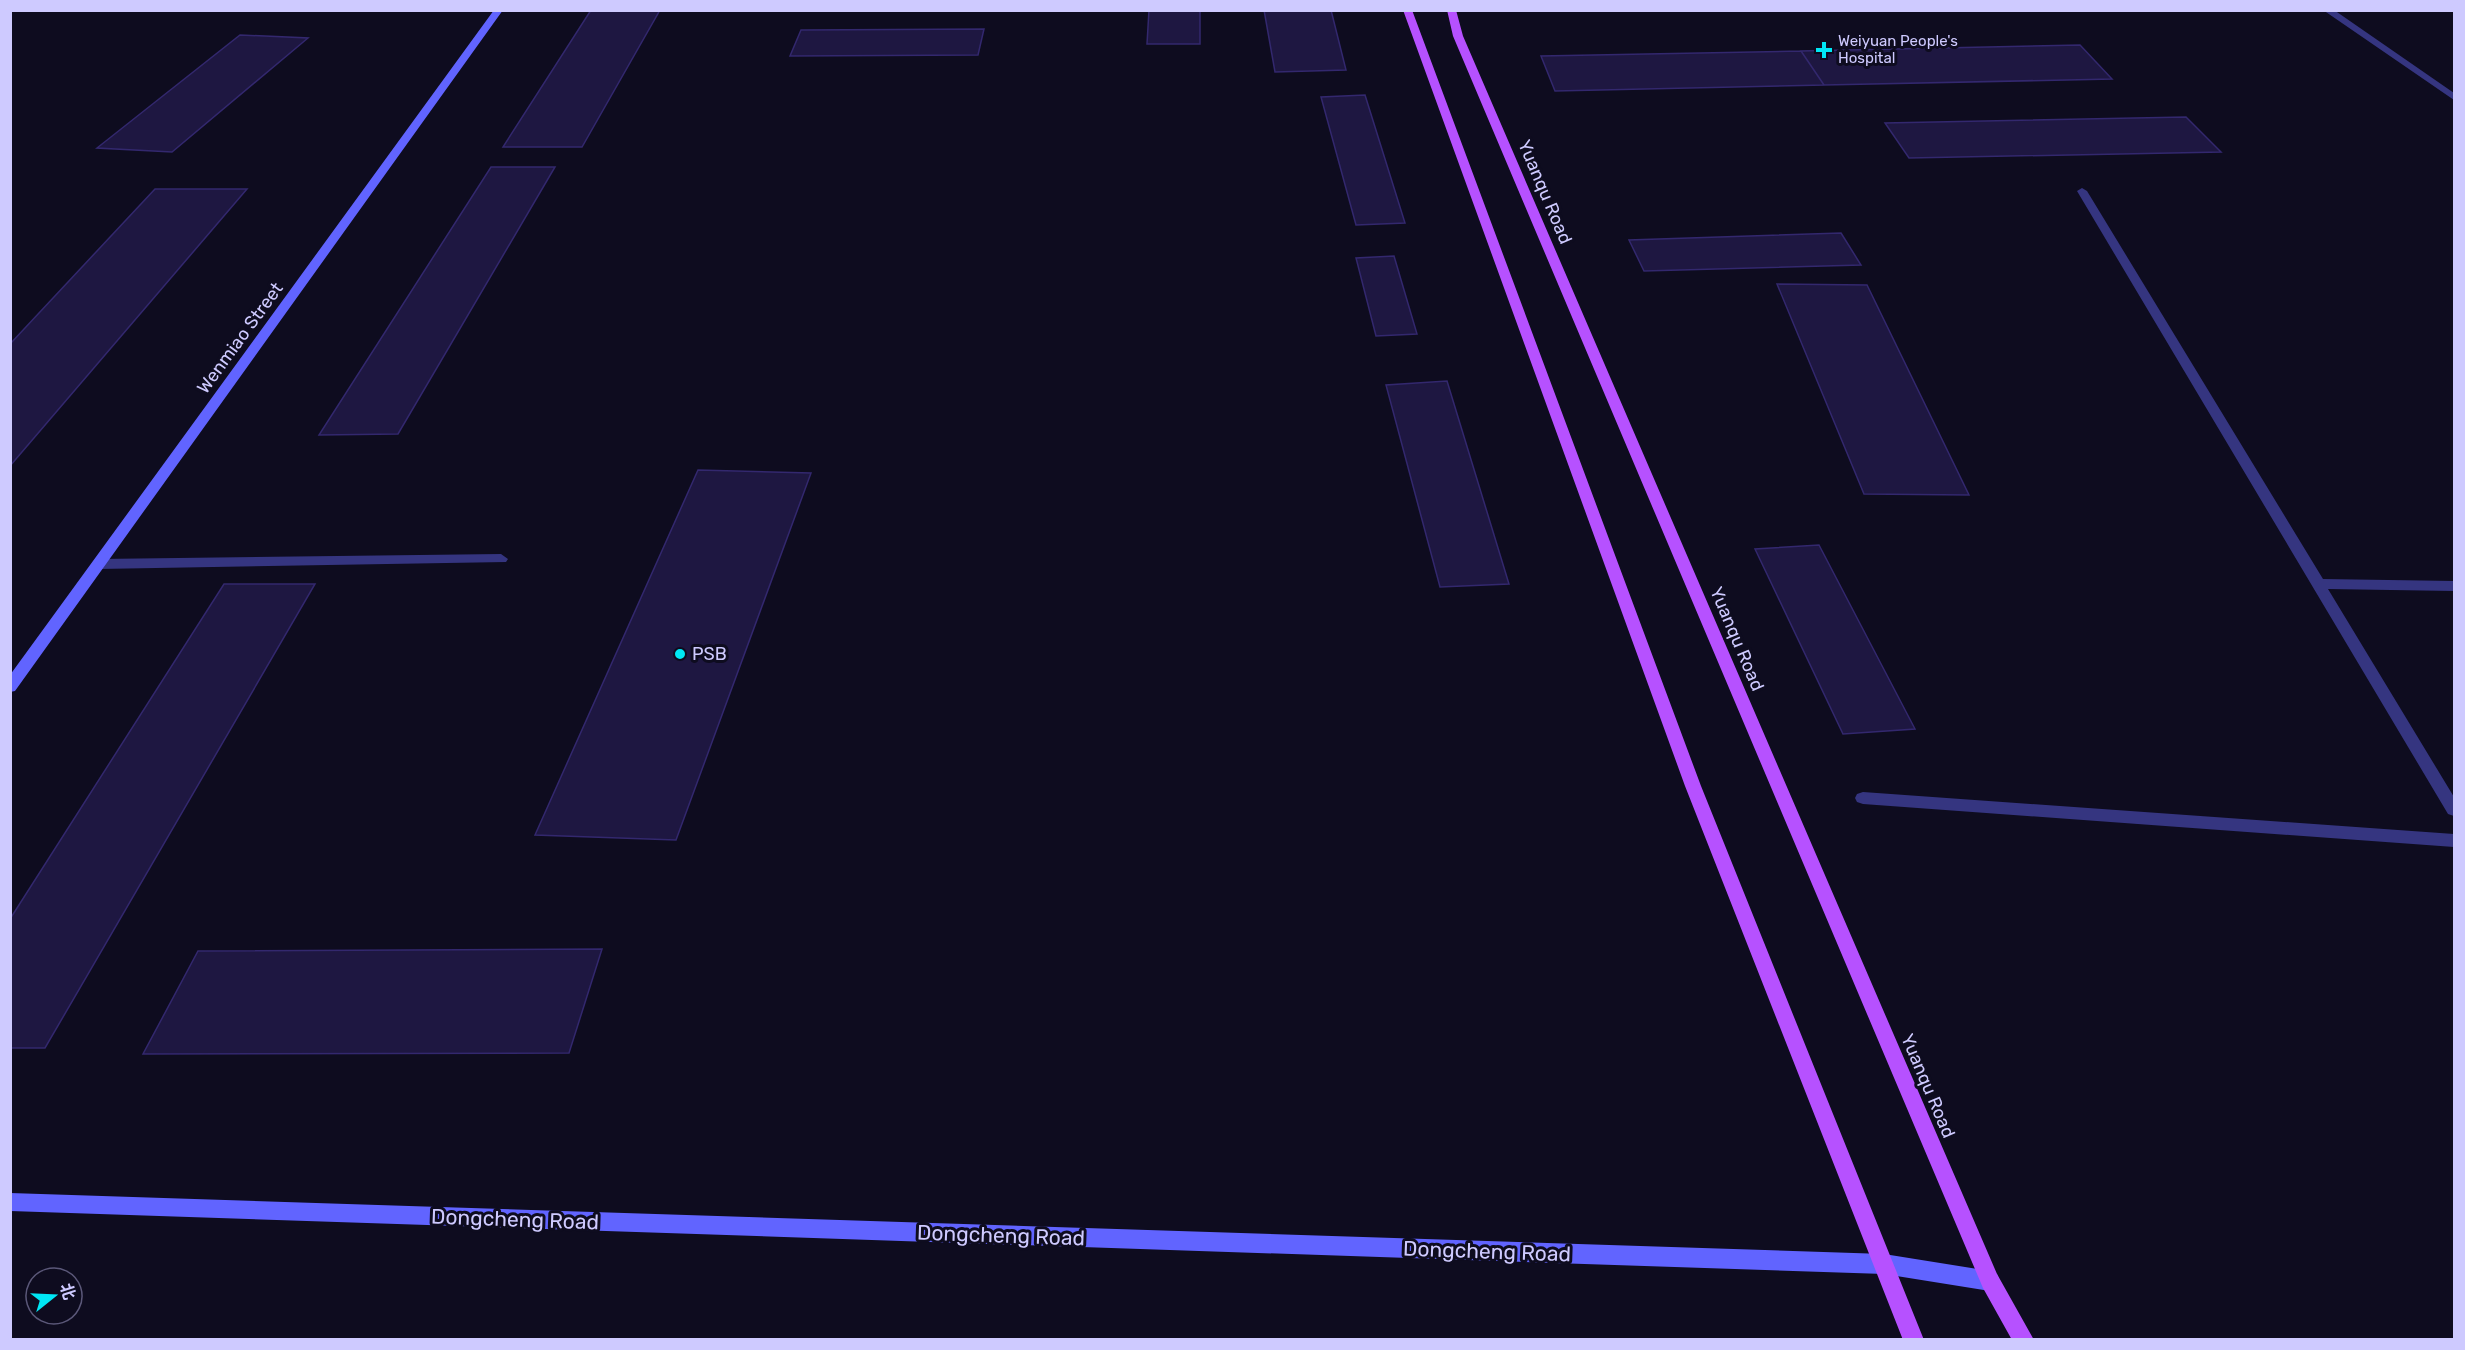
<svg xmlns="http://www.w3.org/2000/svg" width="2465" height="1350" viewBox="0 0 2465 1350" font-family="Rubik,'Noto Sans SC',sans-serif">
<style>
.building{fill:#1e1741;stroke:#33286e;stroke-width:1.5}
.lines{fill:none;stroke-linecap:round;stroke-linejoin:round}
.service{fill:#353580;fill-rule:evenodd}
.minor{fill:#353580;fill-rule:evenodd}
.secondary{fill:#6164ff;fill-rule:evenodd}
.primary{fill:#b651ff;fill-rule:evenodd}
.poi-dot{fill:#00e7f5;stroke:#0e0c1f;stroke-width:2}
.labels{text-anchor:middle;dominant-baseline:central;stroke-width:6;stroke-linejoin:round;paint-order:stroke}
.far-poi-label{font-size:15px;fill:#cecaff;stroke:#0e0c1f;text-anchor:start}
.street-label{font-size:18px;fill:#cecaff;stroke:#0e0c1f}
.poi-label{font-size:18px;fill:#cecaff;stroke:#0e0c1f;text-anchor:start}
.near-street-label{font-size:21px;fill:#cecaff;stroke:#0e0c1f}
</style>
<rect width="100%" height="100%" fill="#0e0c1f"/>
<path class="building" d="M591,10H660L582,147H503Z
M1149,10H1200V44H1147Z
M1264,10H1331L1346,70L1275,72Z
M984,29L978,55L790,56L801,30Z
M240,35L308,38L172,152L97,148Z
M2080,45L2112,79L1824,85L1801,51Z
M1801,51L1824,85L1555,91L1541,56Z
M1365,95L1405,223L1356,225L1321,97Z
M2186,117L2221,152L1909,158L1885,123Z
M491,167H555L398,434L319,435Z
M155,189H247L10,466V344Z
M1841,233L1861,265L1644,271L1629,240Z
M1394,256L1417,334L1376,336L1356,258Z
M1777,284L1867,285L1969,495L1864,494Z
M1447,381L1509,584L1440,587L1386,385Z
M698,470L811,473L676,840L535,835Z
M1819,545L1915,729L1843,734L1755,549Z
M224,584H315L45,1048H10V919Z
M602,949L569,1053L143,1054L198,951Z"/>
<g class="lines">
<path class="service" d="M2323,10H2334L2454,93V100Z
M2082,188L2087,191L2323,579L2454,581V591L2328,589L2454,797V816L2448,814L2077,191Z
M501,554L508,559L506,562L99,569L92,564L99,559Z"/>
<path class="minor" d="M1863,792L2454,834V847L1863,804L1857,802L1855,798L1857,794Z"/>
<path class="secondary" d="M494,10H503L15,691L10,692V675Z
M10,1193L1884,1254L1990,1271L1997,1274L2000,1281L1997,1288L1990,1291L1884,1274L10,1211Z"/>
<path class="primary" d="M1403,10H1412L1701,786L1924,1340H1903L1685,786Z
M1447,10H1456L1463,36L1997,1274L2034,1340H2012L1983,1288L1453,36Z"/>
</g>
<g class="poi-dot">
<path d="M1821 41h6v6h6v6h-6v6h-6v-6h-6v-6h6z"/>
<circle cx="680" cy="654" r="6"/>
</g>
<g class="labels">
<g class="far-poi-label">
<text x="1838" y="41">Weiyuan People's<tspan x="1838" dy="17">Hospital</tspan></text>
</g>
<g class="street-label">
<text transform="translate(1545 192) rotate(67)">Yuanqu Road</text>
<text transform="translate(240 338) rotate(-54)">Wenmiao Street</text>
<text transform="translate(1737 639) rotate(67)">Yuanqu Road</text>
<text transform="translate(1928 1086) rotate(67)">Yuanqu Road</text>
</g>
<g class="poi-label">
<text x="692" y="654">PSB</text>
</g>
<g class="near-street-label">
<text transform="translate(515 1219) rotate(2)">Dongcheng Road</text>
<text transform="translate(1001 1235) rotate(2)">Dongcheng Road</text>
<text transform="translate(1487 1251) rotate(2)">Dongcheng Road</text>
</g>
</g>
<rect width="2465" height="1350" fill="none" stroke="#cecaff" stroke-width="24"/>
<g transform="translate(54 1296) rotate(72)"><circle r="28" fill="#0e0c1f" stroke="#5b5879" stroke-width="1.5"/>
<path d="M0-4.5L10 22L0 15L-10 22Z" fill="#00e7f5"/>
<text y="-9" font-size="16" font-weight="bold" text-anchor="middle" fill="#cecaff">北</text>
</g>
</svg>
